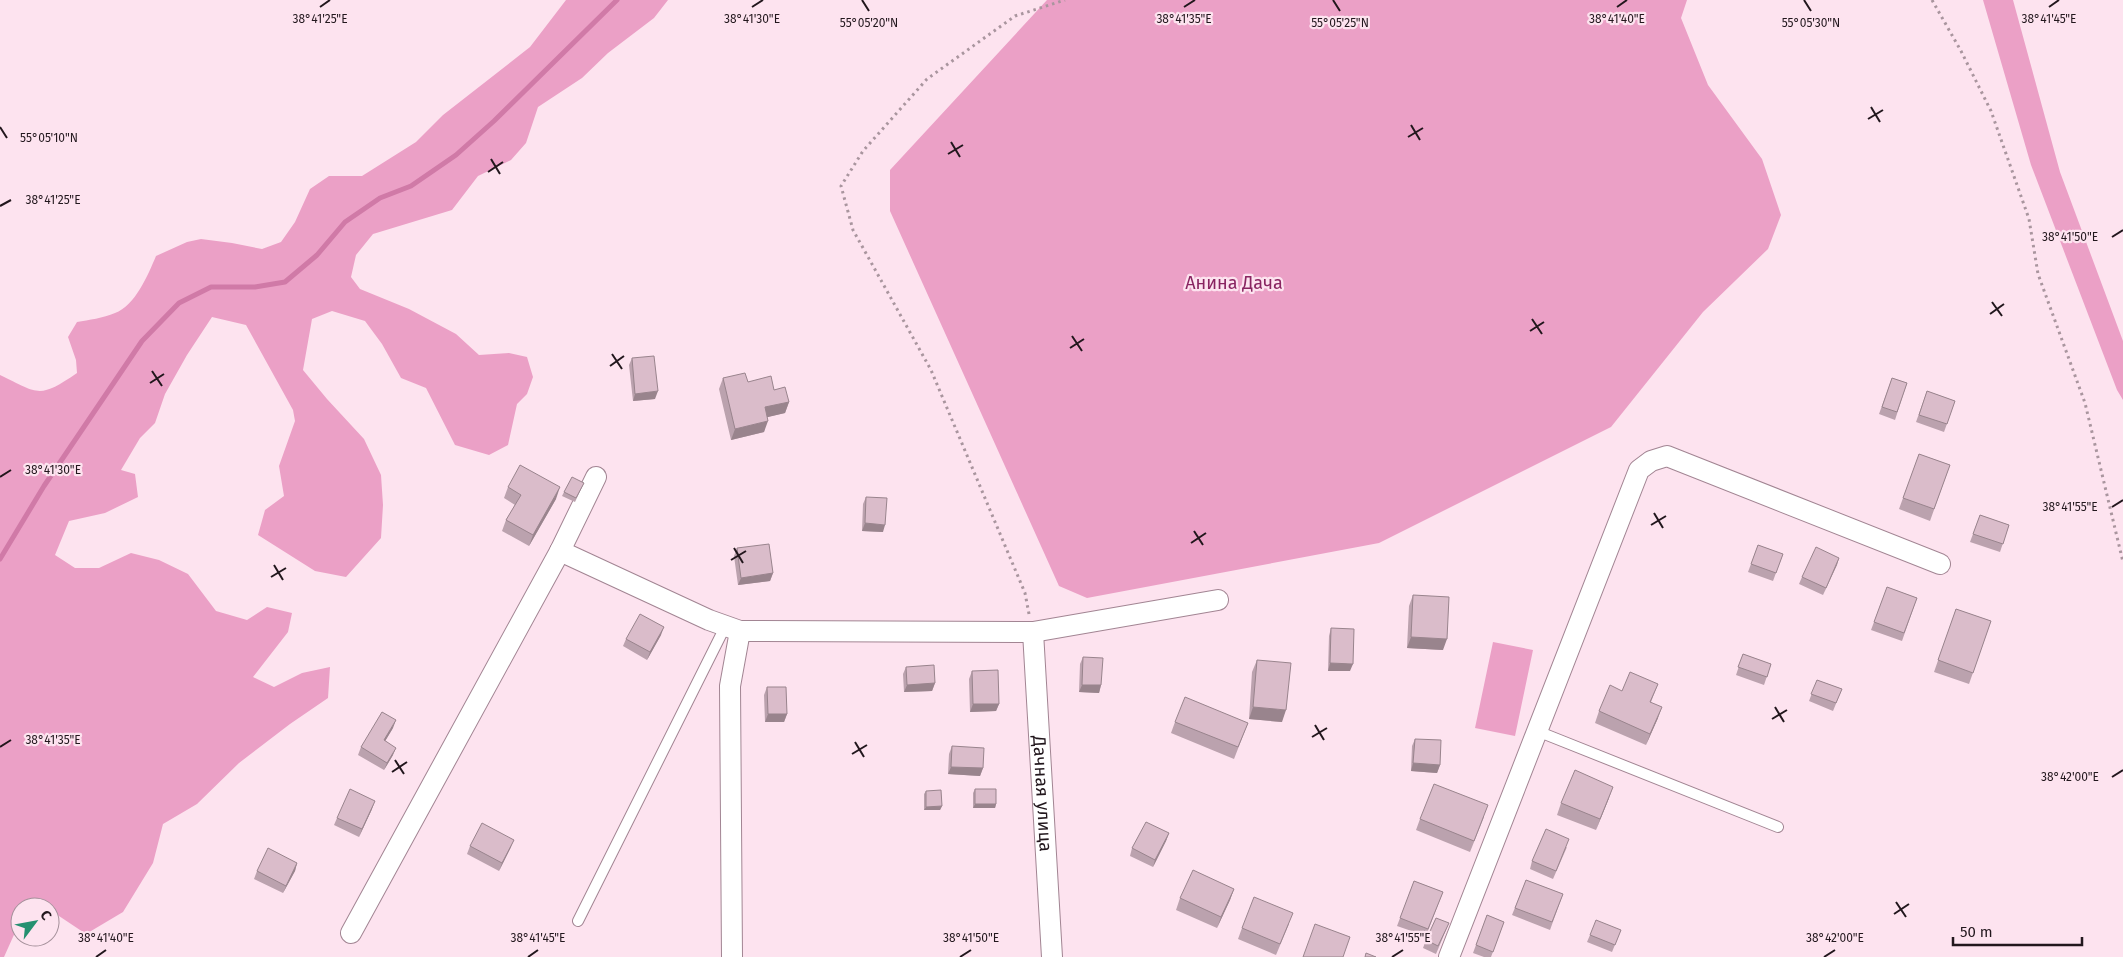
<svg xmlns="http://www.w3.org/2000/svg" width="2123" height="957" viewBox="0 0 2123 957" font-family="'Fira Sans',sans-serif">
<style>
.green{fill:#eba0c6}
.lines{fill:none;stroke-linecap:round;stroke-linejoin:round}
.stream{stroke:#d07aa7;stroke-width:5}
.lane-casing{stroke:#a28593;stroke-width:12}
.street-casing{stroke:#a28593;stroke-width:22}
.path{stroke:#a9959e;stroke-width:3;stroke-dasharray:2.5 4;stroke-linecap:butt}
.lane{stroke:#fff;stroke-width:10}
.street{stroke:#fff;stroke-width:20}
.wall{fill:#bba2ae}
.shaded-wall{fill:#99848d}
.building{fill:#dabcca;stroke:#99848d}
.ticks{fill:none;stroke:#22171d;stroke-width:2}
.labels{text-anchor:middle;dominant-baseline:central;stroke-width:4.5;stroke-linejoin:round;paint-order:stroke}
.park-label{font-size:18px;fill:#892461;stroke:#fde3ef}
.street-label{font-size:18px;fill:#22171d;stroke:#fde3ef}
.ticks-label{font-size:12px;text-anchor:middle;fill:#22171d;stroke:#fde3ef;stroke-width:4.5;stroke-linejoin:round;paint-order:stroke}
</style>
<rect width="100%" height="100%" fill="#fde3ef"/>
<path class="green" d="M566,0H668L654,18L608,53L582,78L538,107L526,143L511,160L478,176L452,210L373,234L356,255L351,277L360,289L409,309L456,334L479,355L509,353L527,357L533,377L527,394L517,404L508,445L489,455L455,445L426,388L401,378L382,344L365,321L332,311L312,319L303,370L327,399L364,439L381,475L383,505L381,538L346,577L315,571L258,535L265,510L284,496L279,466L295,421L293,410L246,325L212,317L187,355L165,394L155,423L140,438L121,470L135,474L138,497L105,513L69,521L55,555L75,568H99L131,553L159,560L188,574L216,611L247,620L267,607L292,613L288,632L253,677L274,687L302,673L330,667L328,698L290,724L239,763L197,804L163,824L153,863L123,912L86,934L50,910V907H20V927L17,928L4,957H0V375C39,394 39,399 77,373L76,360L68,337L77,322C89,320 103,318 115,313C135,306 148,275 156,256L187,242L201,239L232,243L262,249L281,242L295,222L310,189L329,176H362L416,142L443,115L530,47Z
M1047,0H1687L1681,18L1708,85L1762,159L1781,215L1768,249L1703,312L1611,427L1379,543L1087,598L1059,586L890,211V170Z
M1983,0H2013L2060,172L2123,341V400L2117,390L2031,165Z
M1493,642L1533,650L1515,736L1475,728Z"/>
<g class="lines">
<path class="stream" d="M0,559L44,486L142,341L179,303L211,287H255L285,282L317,255L345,222L380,198L411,186L456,155L494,121L617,0"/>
<g class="lane-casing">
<path id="lane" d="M1537,731L1778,827
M578,921L725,627"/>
</g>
<g class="street-casing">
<g id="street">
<path d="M560,551L709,620L740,631L1033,632L1218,600"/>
<path id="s1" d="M1033,632L1052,957"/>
<path d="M351,933L560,551L596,477"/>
<path d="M732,957L730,686L740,631"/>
<path d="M1449,957L1639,470L1651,461L1667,456L1940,564"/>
</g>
</g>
<path class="path" d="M1932,0L1961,51L1991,111L2029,219L2038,274L2085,403L2123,562
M1029,614L1025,593L931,370L853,230L841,186L863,151L927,79L1015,16L1065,0"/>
<use href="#lane" class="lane"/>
<use href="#street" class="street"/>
</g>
<path class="wall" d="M632,358L655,399L633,401L629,365Z
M723,378L748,382L774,390L789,402L785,413L767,417L764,432L731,440L719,389Z
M1892,378L1907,383L1895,420L1879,414Z
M1927,391L1955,401L1944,432L1916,422Z
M1919,454L1950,465L1930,521L1899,509Z
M584,483L575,502L562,496L564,492Z
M508,487L556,499L529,546L502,531L506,520L515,505L504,498Z
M866,497L883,532L862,531L863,504Z
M1980,515L2009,525L2000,552L1970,542Z
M1758,545L1783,554L1773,581L1748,572Z
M737,548L773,573L770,581L738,585L734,556Z
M1839,558L1823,595L1799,584L1802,577Z
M1887,587L1917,598L1902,641L1871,630Z
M1413,595L1443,650L1407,648L1409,606Z
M1956,609L1991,621L1969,684L1934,672Z
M1331,628L1350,671H1328L1329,636Z
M661,635L647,660L623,646L626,639Z
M1743,654L1771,664L1764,685L1736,675Z
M1083,657L1101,685L1099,693L1079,692L1080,664Z
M1257,660L1282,722L1249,719L1252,672Z
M906,667L935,683L932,691L904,692L903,674Z
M972,671L999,704L996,711L970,712L969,679Z
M1817,680L1842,689L1833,711L1809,701Z
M1658,684L1651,702L1658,718L1646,745L1595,723L1599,711L1622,691Z
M767,687L787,714L784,722H765L764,695Z
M1175,722L1248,723L1234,759L1171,733Z
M393,728L385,741L393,755L384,770L358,755L361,747Z
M1415,739L1440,765L1437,773L1411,771L1412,746Z
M952,746L983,768L980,776L948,774L949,754Z
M975,789L996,804L995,808H973V793Z
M926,791L942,806L940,810H924V794Z
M1609,798L1596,830L1557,815L1561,803Z
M372,809L359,837L334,825L337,818Z
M1484,817L1470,852L1416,830L1420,819Z
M1169,833L1166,841L1153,867L1130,856L1132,848Z
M470,846L511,847L499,871L467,854Z
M1567,847L1553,879L1530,869L1532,861Z
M297,863L295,871L283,893L254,879L257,871Z
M1526,880L1563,894L1550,930L1512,915Z
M1414,881L1443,892L1426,936L1397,926Z
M1234,889L1230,900L1217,928L1176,910L1180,898Z
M1487,915L1504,922L1491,957H1484L1473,953Z
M1449,923L1436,954L1423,948L1426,940Z
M1289,924L1276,955L1238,939L1242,928Z
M1621,930L1612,952L1587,942L1590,935Z"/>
<path class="shaded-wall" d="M658,391L655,399L633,401L635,394Z
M789,402L785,413L760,419L765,407Z
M768,421L764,432L731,440L735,429Z
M560,487L556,499L529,546L533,535Z
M865,523L885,525L883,532L862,531Z
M1839,558L1837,565L1823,595L1826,588Z
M773,573L770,581L738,585L741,578Z
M664,627L661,635L647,660L650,652Z
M1411,637L1447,639L1443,650L1407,648Z
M1330,663L1353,664L1350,671H1328Z
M935,683L932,691L904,692L907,685Z
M1082,685H1101L1099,693L1079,692Z
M973,704H999L996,711L970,712Z
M1253,707L1286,710L1282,722L1249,719Z
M1662,707L1658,718L1646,745L1650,734Z
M768,714H787L784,722H765Z
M396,720L393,728L381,748L384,740Z
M396,748L393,755L384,770L387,763Z
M1413,763L1440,765L1437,773L1411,771Z
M951,767L983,768L980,776L948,774Z
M1613,787L1609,798L1596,830L1600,819Z
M375,801L372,809L359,837L362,829Z
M975,804H996L995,808H973Z
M942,806L940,810H924L926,807Z
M1169,833L1166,841L1153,867L1155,860Z
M514,840L511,847L499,871L502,863Z
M297,863L295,871L283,893L286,886Z
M1234,889L1230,900L1217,928L1221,917Z"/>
<path class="building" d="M654,356L658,391L635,394L632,358Z
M745,373L748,382L771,376L774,390L785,387L789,402L765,407L768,421L735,429L723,378Z
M1892,378L1907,383L1897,412L1882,407Z
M1927,391L1955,401L1947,424L1919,415Z
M1919,454L1950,465L1934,509L1903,498Z
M520,465L560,487L533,535L506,520L521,495L508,487Z
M572,477L584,483L576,498L564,492Z
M866,497L887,498L885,525L865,523Z
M1980,515L2009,525L2003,544L1973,534Z
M769,544L773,573L741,578L737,548Z
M1758,545L1783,554L1776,573L1751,564Z
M1816,547L1839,558L1826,588L1802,577Z
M1887,587L1917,598L1904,633L1874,622Z
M1413,595L1449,597L1447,639L1411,637Z
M1956,609L1991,621L1973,673L1938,660Z
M640,614L664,627L650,652L626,639Z
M1331,628L1354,629L1353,664L1330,663Z
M1743,654L1771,664L1767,677L1738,667Z
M1083,657L1103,658L1101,685H1082Z
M1257,660L1291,663L1286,710L1253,707Z
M934,665L935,683L907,685L906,667Z
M998,670L999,704H973L972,671Z
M1630,672L1658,684L1650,702L1662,707L1650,734L1599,711L1610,685L1622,691Z
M1817,680L1842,689L1836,703L1811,694Z
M767,687H786L787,714H768Z
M1185,697L1248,723L1238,747L1175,722Z
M382,712L396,720L384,740L396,748L387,763L361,747Z
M1415,739L1441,740L1440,765L1413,763Z
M952,746L984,748L983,768L951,767Z
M1575,770L1613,787L1600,819L1561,803Z
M1434,784L1488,805L1474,841L1420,819Z
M350,789L375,801L362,829L337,818Z
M975,789H996V804H975Z
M941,790L942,806L926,807V791Z
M1146,822L1169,833L1155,860L1132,848Z
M482,823L514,840L502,863L470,846Z
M1546,829L1569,839L1556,871L1532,861Z
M268,848L297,863L286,886L257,871Z
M1193,870L1234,889L1221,917L1180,898Z
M1526,880L1563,894L1552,922L1515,908Z
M1414,881L1443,892L1428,929L1400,918Z
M1254,897L1293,913L1280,944L1242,928Z
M1487,915L1504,922L1493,952L1476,945Z
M1436,918L1449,923L1438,946L1426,940Z
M1596,920L1621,930L1615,945L1590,935Z
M1315,924L1350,937L1343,957H1303Z
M1366,953L1376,957H1365Z"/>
<path class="ticks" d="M862,0L869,11M1333,0L1340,11M1804,0L1811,11M320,7L330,0M752,7L763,0M1184,7L1195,0M1617,7L1627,0M2049,7L2059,0M1871,107L1880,122M1868,119L1883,110M1411,125L1420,140M0,127L7,138M1408,137L1423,128M951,142L960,157M948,154L963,145M491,159L500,174M488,172L503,162M0,206L11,200M2112,237L2123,230M1992,302L2002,316M1990,314L2004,304M1532,319L1542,334M1530,331L1544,322M1072,336L1082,351M1070,348L1084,339M612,354L622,369M610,366L624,356M152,371L162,386M150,383L164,374M0,477L11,470M2112,507L2123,500M1654,513L1663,528M1651,525L1666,516M1194,531L1203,545M1191,543L1206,533M734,548L743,563M731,560L746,551M274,565L283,580M271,577L286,568M1775,707L1784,722M1772,719L1787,710M1315,725L1324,740M1312,737L1327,728M855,742L864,757M0,747L11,740M852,754L867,745M395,760L404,774M392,772L407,762M2112,777L2123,770M1896,902L1906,917M1894,914L1909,904M96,957L106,950M528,957L538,950M960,957L971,950M1392,957L1403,950M1824,957L1835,950"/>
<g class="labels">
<g class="park-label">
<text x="1234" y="283">Анина Дача</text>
</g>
<g class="street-label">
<text stroke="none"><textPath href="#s1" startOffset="162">Дачная улица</textPath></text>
</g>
</g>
<g class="ticks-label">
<text x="752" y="23">38°41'30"E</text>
<text x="1184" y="23">38°41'35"E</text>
<text x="2049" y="23">38°41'45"E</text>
<text x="320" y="23">38°41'25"E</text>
<text x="1617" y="23">38°41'40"E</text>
<text x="869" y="27">55°05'20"N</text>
<text x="1340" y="27">55°05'25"N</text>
<text x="1811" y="27">55°05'30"N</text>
<text x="49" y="142">55°05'10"N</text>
<text x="53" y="204">38°41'25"E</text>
<text x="2070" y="241">38°41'50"E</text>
<text x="53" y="474">38°41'30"E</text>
<text x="2070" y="511">38°41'55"E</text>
<text x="53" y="744">38°41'35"E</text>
<text x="2070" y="781">38°42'00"E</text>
<text x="106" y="942">38°41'40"E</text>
<text x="538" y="942">38°41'45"E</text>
<text x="971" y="942">38°41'50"E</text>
<text x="1403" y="942">38°41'55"E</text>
<text x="1835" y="942">38°42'00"E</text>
</g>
<g transform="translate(35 922) rotate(58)"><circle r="24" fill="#fde3ef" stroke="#a5919b"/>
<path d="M0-4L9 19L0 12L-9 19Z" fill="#249070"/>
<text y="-8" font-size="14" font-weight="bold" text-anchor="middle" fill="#22171d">С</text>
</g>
<path d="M1953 937v8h129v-8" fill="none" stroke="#22171d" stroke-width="2.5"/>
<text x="1960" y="937" font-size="15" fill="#22171d" stroke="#fde3ef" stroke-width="4" paint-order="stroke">50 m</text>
</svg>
